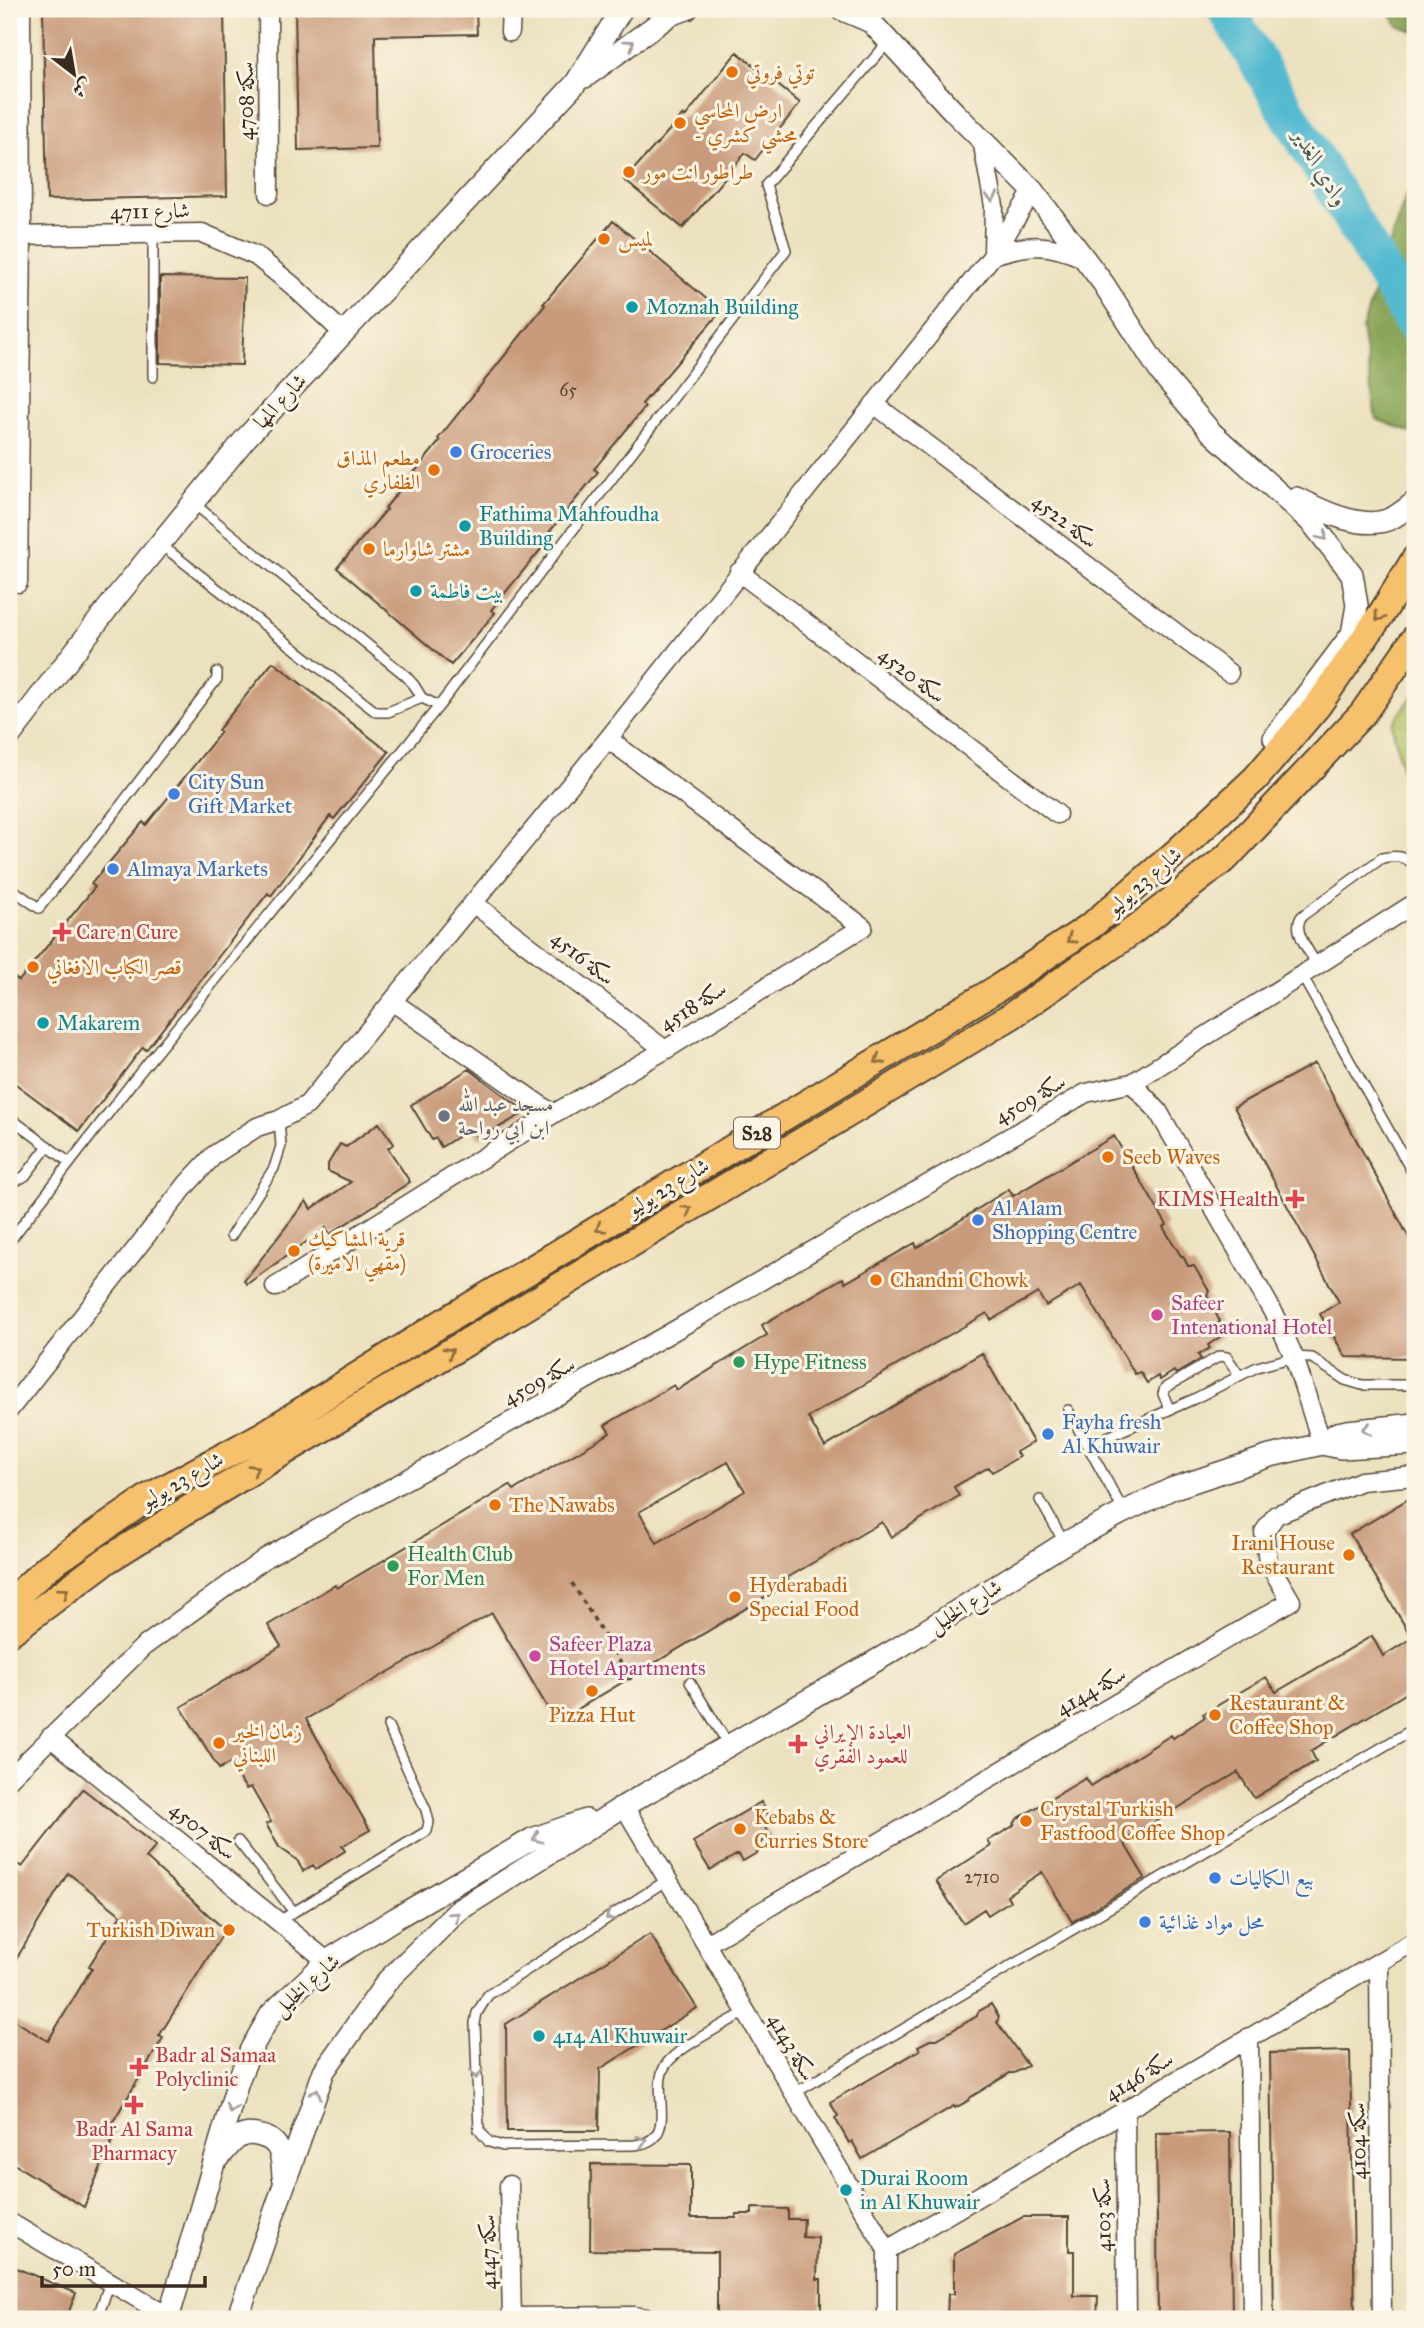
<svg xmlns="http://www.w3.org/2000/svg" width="1424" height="2328" viewBox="0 0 1424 2328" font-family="'IM FELL Great Primer',Amiri,serif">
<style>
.green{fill:#adbf63;stroke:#747440;stroke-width:2}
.forest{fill:#8aa659;stroke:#62683c;stroke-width:2}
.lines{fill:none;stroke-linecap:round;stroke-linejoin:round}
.river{stroke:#53bad0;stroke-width:38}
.building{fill:#c99b7b;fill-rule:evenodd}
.service-casing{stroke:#564536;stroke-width:12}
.minor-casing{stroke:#564536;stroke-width:21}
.tertiary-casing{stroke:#564536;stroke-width:24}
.primary-casing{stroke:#564536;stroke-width:30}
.path{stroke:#564536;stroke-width:3.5;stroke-dasharray:5 5;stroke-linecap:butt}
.service{stroke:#fff;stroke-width:9}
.minor{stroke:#fff;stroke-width:18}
.tertiary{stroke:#fff;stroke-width:21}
.primary{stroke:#f7c06c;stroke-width:26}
.oneway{stroke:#a79f9a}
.oneway2{stroke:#906e41}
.food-dot{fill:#e8710a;stroke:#fcf5e5;stroke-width:2.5}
.culture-dot{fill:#0f9aa8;stroke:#fcf5e5;stroke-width:2.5}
.shop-dot{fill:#3f7fe0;stroke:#fcf5e5;stroke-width:2.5}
.health-dot{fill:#e0444e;stroke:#fcf5e5;stroke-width:2.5}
.worship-dot{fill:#6b7280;stroke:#fcf5e5;stroke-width:2.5}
.hotel-dot{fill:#d1479c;stroke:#fcf5e5;stroke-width:2.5}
.leisure-dot{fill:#2e9e5b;stroke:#fcf5e5;stroke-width:2.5}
.labels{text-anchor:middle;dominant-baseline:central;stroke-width:6;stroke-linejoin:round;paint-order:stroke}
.number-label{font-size:18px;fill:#5e4635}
.shield{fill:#fcf5e5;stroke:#75675a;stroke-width:2}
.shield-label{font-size:19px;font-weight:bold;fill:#3b2a1e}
.food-label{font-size:21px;fill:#c56008;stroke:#fcf5e5;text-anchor:start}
.street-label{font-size:21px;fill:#3b2a1e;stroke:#fcf5e5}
.culture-label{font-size:21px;fill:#0d838f;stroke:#fcf5e5;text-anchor:start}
.shop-label{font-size:21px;fill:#366cbe;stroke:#fcf5e5;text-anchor:start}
.health-label{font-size:21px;fill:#be3a42;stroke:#fcf5e5;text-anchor:start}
.worship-label{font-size:21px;fill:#5b616d;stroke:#fcf5e5;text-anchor:start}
.hotel-label{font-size:21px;fill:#b23c85;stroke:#fcf5e5;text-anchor:start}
.leisure-label{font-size:21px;fill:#27864d;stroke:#fcf5e5;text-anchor:start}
.water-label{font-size:23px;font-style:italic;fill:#435c5c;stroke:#fcf5e5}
</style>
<rect width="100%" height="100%" fill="#fcf5e5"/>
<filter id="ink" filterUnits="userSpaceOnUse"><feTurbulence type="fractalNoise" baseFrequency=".0143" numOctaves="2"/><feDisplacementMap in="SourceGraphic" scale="14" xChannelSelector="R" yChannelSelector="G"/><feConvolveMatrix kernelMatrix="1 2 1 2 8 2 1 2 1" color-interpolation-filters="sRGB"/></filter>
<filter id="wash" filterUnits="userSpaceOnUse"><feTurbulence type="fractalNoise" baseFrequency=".00686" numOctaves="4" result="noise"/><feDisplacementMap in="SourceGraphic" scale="28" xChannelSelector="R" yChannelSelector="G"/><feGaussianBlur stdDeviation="1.57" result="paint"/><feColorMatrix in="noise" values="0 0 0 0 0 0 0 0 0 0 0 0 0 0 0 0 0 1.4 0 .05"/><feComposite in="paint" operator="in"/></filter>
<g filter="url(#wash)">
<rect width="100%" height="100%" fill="#ece1bf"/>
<path class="green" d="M1415,693V821L1412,820L1392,724Z"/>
<path class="forest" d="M1388,9H1415V32L1397,25Z
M1415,185V424L1412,433L1376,419L1362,329L1406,195Z"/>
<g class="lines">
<path class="river" d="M1226,9L1415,325"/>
</g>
<g id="blocks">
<path class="building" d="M43,9H224L227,196L47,200Z
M295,9H476L477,34L375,36L377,148L298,150Z
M737,52L800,103L755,160L745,153L683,228L624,180L683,115L685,117Z
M613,221L721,311L642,404L645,407L594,469L598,472L542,541L546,543L491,610L495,613L451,665L337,568L387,509L385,508L440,441L438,439L545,305L543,304Z
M160,277L245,278L242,365L160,363Z
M273,662L389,752L334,819L330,816L271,896L268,893L146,1050L143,1047L79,1131L9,1079V974L19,981L95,887L91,884L143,822L146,825L221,732L218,730Z
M1315,1063L1415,1249V1358L1346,1357L1320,1314L1339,1302L1234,1107Z
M469,1069L526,1112L480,1138L470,1129L441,1147L436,1138L432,1140L411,1105Z
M379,1123L394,1144L388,1148L410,1182L330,1234L326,1228L247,1284L244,1281L306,1201L311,1209L351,1182L328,1171V1164L340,1144L346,1147Z
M1114,1136L1167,1225L1163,1227L1181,1256H1183L1188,1266H1194L1209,1291L1207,1295L1220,1322L1213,1326L1220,1337L1208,1345L1210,1348L1198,1355L1201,1359L1176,1374L1174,1371L1160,1380L1158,1376L1147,1383L1140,1372L1135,1374L1081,1285L1046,1306L1038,1293L991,1320L987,1313L808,1417L825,1447L982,1353L1033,1442L1016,1452L1019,1457L992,1472L989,1467L954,1487L959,1496L891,1537L882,1522L787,1578L790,1582L556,1722L492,1613L306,1719L370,1830L342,1846L345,1851L316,1869L313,1865L303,1871L297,1860L279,1847L266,1824L271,1822L251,1787L246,1789L230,1763L219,1769L181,1707L281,1646L268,1625L335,1585L337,1588L510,1485L514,1490L610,1433L605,1425L674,1385L677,1390L767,1335L762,1325L843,1278L845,1283L915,1243L917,1248L1009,1189L1013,1196ZM728,1462L745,1491L657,1543L639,1512Z
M1415,1495V1688L1311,1751L1316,1761L1254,1798L1238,1772L1123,1841L1145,1878L1072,1922L1042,1872L1007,1895L1010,1901L988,1915L984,1909L963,1923L936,1881L991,1846L988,1841L1013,1826L1017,1819L1086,1778L1091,1786L1171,1735L1173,1738L1205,1717L1203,1714L1266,1677L1276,1692L1372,1636L1383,1656L1412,1638L1350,1534Z
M83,1789L156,1846L146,1858L225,1930L159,2036L163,2038L111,2125L117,2129L84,2207L9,2161V2017L48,2041L92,1968L89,1966L121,1915L68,1873L9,1971V1859L22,1867Z
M761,1802L770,1818L762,1822L771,1837L756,1845L760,1851L743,1861L738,1854L710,1870L693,1842Z
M650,1934L697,2008L600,2069L599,2131H507L506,2024Z
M991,2004L999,2017L997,2022L1028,2066L1014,2073H1010L971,2097L968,2101L955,2108L954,2106L862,2159L852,2141L849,2143L835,2118L838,2116L830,2102L920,2050L918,2046L932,2039H937L977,2016L978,2012Z
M1350,2051L1355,2319H1274L1270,2053Z
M1230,2132L1232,2319H1158L1156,2133Z
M591,2164L691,2165V2218H736V2214H752V2208L788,2209V2219H804L803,2237L818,2238L817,2279H821V2319H717V2252L590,2250Z
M1023,2217H1069V2251H1074V2296H1098L1097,2319H947L948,2294H954V2254Z
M9,2265L76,2293L66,2319H9Z"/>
</g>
</g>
<g filter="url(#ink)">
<use href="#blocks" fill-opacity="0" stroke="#564536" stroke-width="2"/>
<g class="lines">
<g class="service-casing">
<path id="service" d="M153,234V377
M193,503L405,675L414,685L422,698L439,706
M160,544L376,712H388L422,698
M9,887L39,908L114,814L217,679V672
M1316,964C1309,950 1291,930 1302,916L1382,858C1397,855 1404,856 1415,865
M1301,974L1415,1177
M9,1117L70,1163
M9,1179L16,1181L25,1176L48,1146
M231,1236L274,1168L281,1146L279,1120
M9,1242L137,1076L439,706L786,250L766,185L889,41
M1169,1408L1163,1394L1165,1388L1220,1356L1227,1357L1239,1375
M1068,1410L1124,1512
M1087,1446L1194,1399L1257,1367L1294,1357L1312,1358L1345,1380L1362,1385H1415
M1040,1500L1064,1542
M690,1682L728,1744
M238,1841L294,1912
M667,1880L488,1995L477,2013L475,2023L479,2130L489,2142L503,2146L634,2145C680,2141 651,2093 664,2068C673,2049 726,2024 745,2012
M279,1921L427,1831L429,1822L426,1810L388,1726
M793,2094L1415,1728
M97,2319L110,2282"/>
</g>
<g class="minor-casing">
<path id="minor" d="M268,9L269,194
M510,32L511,9
M982,140L994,206L993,255C1029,243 1049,243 1083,258
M9,236L202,233L256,256L292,285L343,333
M874,404L1229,673
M739,572L1057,814
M18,583L22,236L21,9
M473,903L665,1050
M393,1002L553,1114
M1132,1083L1158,1111L1277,1319L1294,1357L1322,1444
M275,1287L553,1114L665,1050L863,927L608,739
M9,1410L187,1184L214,1155L257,1127L279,1120L307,1105L608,739L993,255L1033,191
M50,1737L327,1961
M9,1779L143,1647L267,1557L665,1336L1086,1093L1132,1083L1415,903
M624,1806L887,2250V2319
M706,1944L1291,1601L1268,1562L1264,1532L1276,1515L1361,1481L1415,1476
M1379,1963L1382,2319
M1249,2037L1252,2319
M1125,2111L1127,2319
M509,2185L512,2319
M9,2222L169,2317
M887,2250L1415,1941
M512,2317L634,2316L653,2319"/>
</g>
<g class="tertiary-casing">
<path id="tertiary" d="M841,9L871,22
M866,9L871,22L954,112L1033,191L1103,283L1161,373L1211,432L1312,523L1352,574L1357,605L1352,634L1274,738
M585,77L670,15L687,9
M1296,498C1322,511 1364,532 1392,518C1400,514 1408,507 1415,502
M9,737L118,595L245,439L575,84L622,9
M1322,1444L1337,1433L1347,1431L1415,1424
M219,2158C225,2151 231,2142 239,2137C247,2133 253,2134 261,2136C282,2141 282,2159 283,2177
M168,2319L238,2081L251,2049L271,2014L327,1961L396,1918L532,1839L586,1820
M237,2319L324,2071L388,1980L459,1910L624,1806L898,1648L1065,1543L1124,1512L1171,1489L1270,1456L1322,1444L1341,1448L1415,1444"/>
</g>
<g class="primary-casing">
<path id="primary" d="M9,1603L48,1567L149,1497L263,1435L442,1323L998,988L1092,925L1179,850L1256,778L1318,705L1382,613L1415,559
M9,1633L107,1560L200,1502L1011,1016L1130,933L1227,857L1363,713L1415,638"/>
</g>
<path class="path" d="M572,1583L631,1680"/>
<use href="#service" class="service"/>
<use href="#minor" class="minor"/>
<use href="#tertiary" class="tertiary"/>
<use href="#primary" class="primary"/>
</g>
<defs><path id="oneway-chevron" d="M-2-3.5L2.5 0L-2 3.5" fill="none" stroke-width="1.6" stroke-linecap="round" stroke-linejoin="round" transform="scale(1.75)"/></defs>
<g class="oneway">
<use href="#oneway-chevron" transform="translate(630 44) rotate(-36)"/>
<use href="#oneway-chevron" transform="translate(992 197) rotate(83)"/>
<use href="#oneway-chevron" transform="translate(1323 536) rotate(50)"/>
<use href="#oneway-chevron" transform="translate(1367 1429) rotate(173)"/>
<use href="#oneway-chevron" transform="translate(537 1838) rotate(157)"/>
<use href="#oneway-chevron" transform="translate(455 1916) rotate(-42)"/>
<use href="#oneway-chevron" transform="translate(610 1916) rotate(148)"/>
<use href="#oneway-chevron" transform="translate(476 2074) rotate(89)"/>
<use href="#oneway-chevron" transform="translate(316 2093) rotate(-71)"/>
<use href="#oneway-chevron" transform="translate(231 2108) rotate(106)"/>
<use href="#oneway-chevron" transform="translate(642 2141) rotate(-19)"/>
</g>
<g class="oneway2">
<use href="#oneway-chevron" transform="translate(1379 617) rotate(124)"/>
<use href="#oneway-chevron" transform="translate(1071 939) rotate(146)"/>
<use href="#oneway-chevron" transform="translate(879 1060) rotate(149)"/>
<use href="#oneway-chevron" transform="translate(687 1210) rotate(-31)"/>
<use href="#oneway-chevron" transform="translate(600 1228) rotate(149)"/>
<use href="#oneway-chevron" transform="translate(449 1352) rotate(-31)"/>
<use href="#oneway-chevron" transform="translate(254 1469) rotate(-31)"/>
<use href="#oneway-chevron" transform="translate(64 1592) rotate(-37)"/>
</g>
</g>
<g class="food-dot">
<circle cx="732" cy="72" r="7"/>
<circle cx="680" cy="123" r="7"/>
<circle cx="629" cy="172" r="7"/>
<circle cx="604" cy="239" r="7"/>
<circle cx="434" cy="470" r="7"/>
<circle cx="369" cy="549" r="7"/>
<circle cx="33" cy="967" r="7"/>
<circle cx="1108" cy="1157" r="7"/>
<circle cx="294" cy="1251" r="7"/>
<circle cx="876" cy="1280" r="7"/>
<circle cx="495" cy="1505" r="7"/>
<circle cx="1349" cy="1555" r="7"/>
<circle cx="735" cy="1597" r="7"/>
<circle cx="592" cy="1691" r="7"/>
<circle cx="1215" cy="1715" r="7"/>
<circle cx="219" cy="1743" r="7"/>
<circle cx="1026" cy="1821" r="7"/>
<circle cx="740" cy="1829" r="7"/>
<circle cx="229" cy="1930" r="7"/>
</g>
<g class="culture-dot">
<circle cx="632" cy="307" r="7"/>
<circle cx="465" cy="526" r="7"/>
<circle cx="416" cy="591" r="7"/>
<circle cx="43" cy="1023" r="7"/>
<circle cx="539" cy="2036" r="7"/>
<circle cx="846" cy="2190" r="7"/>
</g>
<g class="shop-dot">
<circle cx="456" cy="452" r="7"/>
<circle cx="174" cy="794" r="7"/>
<circle cx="113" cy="869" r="7"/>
<circle cx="978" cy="1220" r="7"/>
<circle cx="1048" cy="1434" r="7"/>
<circle cx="1215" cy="1878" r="7"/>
<circle cx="1145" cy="1922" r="7"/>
</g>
<g class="health-dot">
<path d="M58.5 921.5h7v7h7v7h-7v7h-7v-7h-7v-7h7z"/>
<path d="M1291.5 1188.5h7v7h7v7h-7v7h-7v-7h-7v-7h7z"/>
<path d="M794.5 1733.5h7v7h7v7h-7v7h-7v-7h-7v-7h7z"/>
<path d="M135.5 2056.5h7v7h7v7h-7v7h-7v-7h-7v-7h7z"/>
<path d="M130.5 2094.5h7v7h7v7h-7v7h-7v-7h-7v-7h7z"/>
</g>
<circle class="worship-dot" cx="444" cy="1116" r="7"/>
<g class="hotel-dot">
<circle cx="1157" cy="1315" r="7"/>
<circle cx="535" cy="1656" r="7"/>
</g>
<g class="leisure-dot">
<circle cx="739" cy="1362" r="7"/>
<circle cx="393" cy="1566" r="7"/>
</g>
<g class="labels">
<g class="number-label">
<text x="568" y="390">65</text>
<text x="982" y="1877">2710</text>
</g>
<rect class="shield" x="734" y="1117.5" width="46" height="31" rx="5"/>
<g class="shield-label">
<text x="757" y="1133">S28</text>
</g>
<g class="food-label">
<text x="746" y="72">توتي فروتي</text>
<text x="694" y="111">ارض المحاسي<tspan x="694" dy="24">- محشي كشري</tspan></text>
<text x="643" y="172">طراطور انت مور</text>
<text x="618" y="239">لميس</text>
<text x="420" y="458" text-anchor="end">مطعم المذاق<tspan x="420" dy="24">الظفاري</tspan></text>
<text x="383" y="549">مشتر شاوارما</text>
<text x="47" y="967">قصر الكباب الافغاني</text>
<text x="1122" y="1157">Seeb Waves</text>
<text x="308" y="1239">قرية المشاكيك<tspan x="308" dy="24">(مقهي الاميرة)</tspan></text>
<text x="890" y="1280">Chandni Chowk</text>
<text x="509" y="1505">The Nawabs</text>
<text x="1335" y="1543" text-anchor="end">Irani House<tspan x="1335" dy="24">Restaurant</tspan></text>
<text x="749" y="1585">Hyderabadi<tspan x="749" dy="24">Special Food</tspan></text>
<text x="1229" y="1703">Restaurant &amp;<tspan x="1229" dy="24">Coffee Shop</tspan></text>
<text x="592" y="1715" text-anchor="middle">Pizza Hut</text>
<text x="233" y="1731">زمان الخير<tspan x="233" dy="24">اللبناني</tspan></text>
<text x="1040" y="1809">Crystal Turkish<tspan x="1040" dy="24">Fastfood Coffee Shop</tspan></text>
<text x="754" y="1817">Kebabs &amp;<tspan x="754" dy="24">Curries Store</tspan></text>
<text x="215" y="1930" text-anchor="end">Turkish Diwan</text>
</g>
<g class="street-label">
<text transform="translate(246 101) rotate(-90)">سكة 4708</text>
<text transform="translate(150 211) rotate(-1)">4711 شارع</text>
<text transform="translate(280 401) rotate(-47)">شارع المها</text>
<text transform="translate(1065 521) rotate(37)">سكة 4522</text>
<text transform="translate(912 675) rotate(37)">سكة 4520</text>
<text transform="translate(1144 881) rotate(-41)">شارع 23 يوليو</text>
<text transform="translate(583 958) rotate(38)">سكة 4516</text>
<text transform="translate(693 1006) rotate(-32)">سكة 4518</text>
<text transform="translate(1030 1099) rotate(-30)">سكة 4509</text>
<text transform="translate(668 1187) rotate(-31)">شارع 23 يوليو</text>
<text transform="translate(539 1381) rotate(-29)">سكة 4509</text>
<text transform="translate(182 1480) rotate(-30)">شارع 23 يوليو</text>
<text transform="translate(965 1606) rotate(-32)">شارع الخليل</text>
<text transform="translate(1091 1691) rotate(-30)">سكة 4144</text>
<text transform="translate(203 1831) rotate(39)">سكة 4507</text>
<text transform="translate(306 1985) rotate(-42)">شارع الخليل</text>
<text transform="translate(792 2047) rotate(60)">سكة 4143</text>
<text transform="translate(1139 2076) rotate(-31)">سكة 4146</text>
<text transform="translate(1358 2141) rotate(-91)">سكة 4104</text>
<text transform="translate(1103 2215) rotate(-91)">سكة 4103</text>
<text transform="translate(488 2252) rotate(-91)">سكة 4147</text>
</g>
<g class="culture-label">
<text x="646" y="307">Moznah Building</text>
<text x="479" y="514">Fathima Mahfoudha<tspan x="479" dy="24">Building</tspan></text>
<text x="430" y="591">بيت فاطمة</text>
<text x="57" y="1023">Makarem</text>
<text x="553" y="2036">414 Al Khuwair</text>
<text x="860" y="2178">Durai Room<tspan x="860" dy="24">in Al Khuwair</tspan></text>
</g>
<g class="shop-label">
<text x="470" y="452">Groceries</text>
<text x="188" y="782">City Sun<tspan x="188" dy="24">Gift Market</tspan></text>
<text x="127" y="869">Almaya Markets</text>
<text x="992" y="1208">Al Alam<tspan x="992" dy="24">Shopping Centre</tspan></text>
<text x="1062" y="1422">Fayha fresh<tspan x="1062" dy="24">Al Khuwair</tspan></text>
<text x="1229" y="1878">بيع الكماليات</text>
<text x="1159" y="1922">محل مواد غذائية</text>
</g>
<g class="health-label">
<text x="76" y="932">Care n Cure</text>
<text x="1279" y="1199" text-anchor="end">KIMS Health</text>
<text x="814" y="1732">العيادة الإيراني<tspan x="814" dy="24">للعمود الفقري</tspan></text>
<text x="155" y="2055">Badr al Samaa<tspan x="155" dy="24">Polyclinic</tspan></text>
<text x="134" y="2129" text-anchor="middle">Badr Al Sama<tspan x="134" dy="24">Pharmacy</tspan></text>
</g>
<g class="worship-label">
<text x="458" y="1104">مسجد عبد الله<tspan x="458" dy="24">ابن ابي رواحة</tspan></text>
</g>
<g class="hotel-label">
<text x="1171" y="1303">Safeer<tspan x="1171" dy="24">Intenational Hotel</tspan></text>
<text x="549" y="1644">Safeer Plaza<tspan x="549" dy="24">Hotel Apartments</tspan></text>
</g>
<g class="leisure-label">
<text x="753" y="1362">Hype Fitness</text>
<text x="407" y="1554">Health Club<tspan x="407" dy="24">For Men</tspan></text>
</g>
<g class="water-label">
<text transform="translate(1321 167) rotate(59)">وادي الغدير</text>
</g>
</g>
<rect width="1424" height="2328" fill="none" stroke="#fcf5e5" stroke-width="35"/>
<g transform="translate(74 74) rotate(149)" stroke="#fcf5e5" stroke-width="5" paint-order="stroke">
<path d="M0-5L12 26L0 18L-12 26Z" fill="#3b2a1e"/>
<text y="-10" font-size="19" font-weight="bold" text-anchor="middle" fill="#3b2a1e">ش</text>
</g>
<path d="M42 2276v10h163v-10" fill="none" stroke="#3b2a1e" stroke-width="3.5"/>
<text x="52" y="2276" font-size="21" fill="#3b2a1e" stroke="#fcf5e5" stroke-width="5" paint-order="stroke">50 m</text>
</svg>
